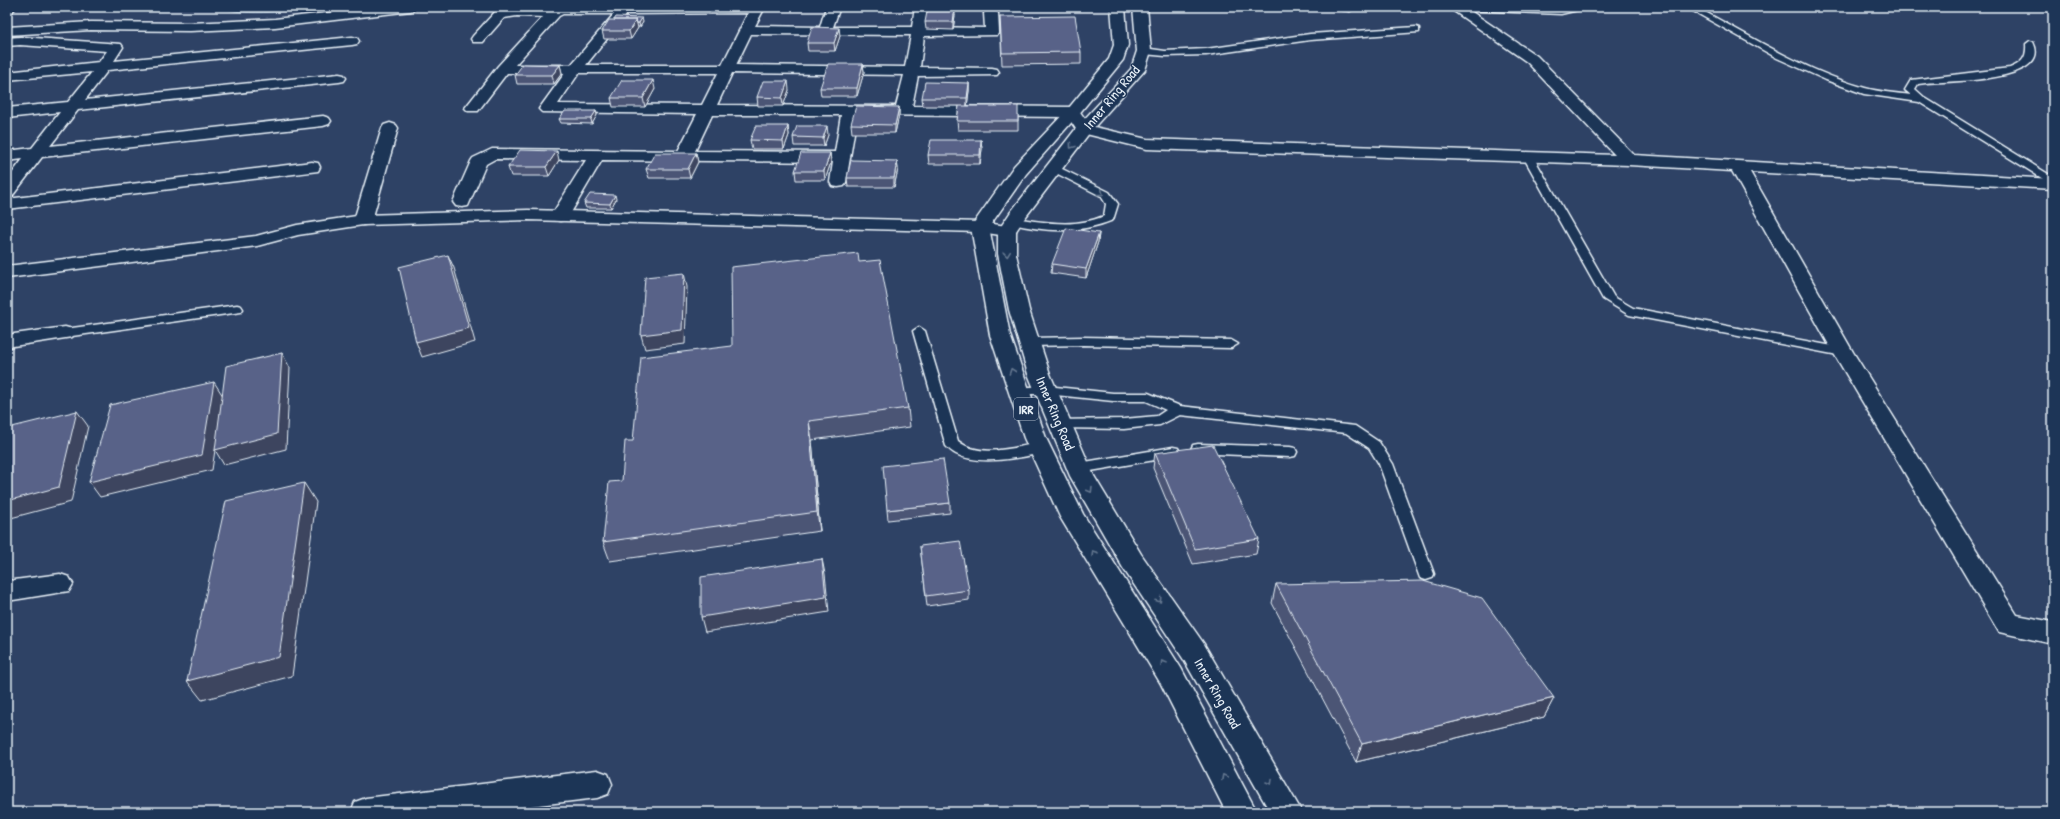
<svg xmlns="http://www.w3.org/2000/svg" width="2060" height="819" viewBox="0 0 2060 819" font-family="'Patrick Hand',sans-serif">
<style>
.water{fill:#486b8f;stroke:#88a1b9}
.lines{fill:none;stroke-linecap:round;stroke-linejoin:round}
.shore{stroke:#a8bbce;stroke-width:1}
.service-casing{stroke:#e8f1f8;stroke-width:3}
.minor-casing{stroke:#e8f1f8;stroke-width:3}
.tertiary-casing{stroke:#e8f1f8;stroke-width:3}
.trunk-casing{stroke:#e8f1f8;stroke-width:3}
.service{fill:#1d3557;fill-rule:evenodd}
.minor{fill:#1d3557;fill-rule:evenodd}
.tertiary{fill:#1d3557;fill-rule:evenodd}
.trunk{fill:#1d3557;fill-rule:evenodd}
.wall{fill:#4c5475;stroke:#e8f1f8}
.shaded-wall{fill:#3e455f;stroke:#e8f1f8}
.building{fill:#586288;stroke:#e8f1f8}
.oneway{stroke:#64778f}
.labels{text-anchor:middle;dominant-baseline:central;stroke-width:3;stroke-linejoin:round;paint-order:stroke}
.shield{fill:#1d3557;stroke:#abb9c8;stroke-width:1}
.shield-label{font-size:13px;font-weight:bold;fill:#e8f1f8}
.street-label{font-size:14px;fill:#e8f1f8;stroke:#1d3557}
</style>
<rect width="100%" height="100%" fill="#2e4265"/>
<filter id="ink" filterUnits="userSpaceOnUse"><feTurbulence type="fractalNoise" baseFrequency=".025" numOctaves="2"/><feDisplacementMap in="SourceGraphic" scale="8" xChannelSelector="R" yChannelSelector="G"/><feConvolveMatrix kernelMatrix="1 2 1 2 8 2 1 2 1" color-interpolation-filters="sRGB"/></filter>
<g filter="url(#ink)">
<path class="water" d="M221,7H323C297,10 244,18 221,7Z"/>
<g class="lines">
<path class="shore" d="M238,7H282"/>
<g class="service-casing">
<path id="service" d="M1686,7H1696C1750,36 1805,71 1865,88C1879,92 1896,93 1911,95L1905,90L1911,80L2010,68C2022,63 2027,58 2026,44L2030,41L2033,42C2054,83 1946,81 1926,83L1918,84L1915,89L1925,98L2053,177V185L1919,102L1864,94L1826,80L1777,58Z
M1416,27L1419,28V32L1310,40L1206,55L1165,56L1144,54L1140,51L1144,48L1165,51L1206,49L1310,34Z
M1529,155L1534,158L1614,297L1633,308L1843,348L1850,352L1843,356L1629,315L1603,299L1524,158Z
M1054,165L1109,192L1118,204L1113,220C1080,234 1043,232 1009,223L1007,221L1013,218C1044,222 1074,229 1104,216L1106,204L1101,196L1050,170L1049,168Z
M237,305L241,306L243,309L241,312L65,337L59,333L65,329Z
M919,327L925,331L958,441C980,459 1014,447 1040,443L1045,444L1047,448L1045,452C1022,458 978,466 956,454C952,452 949,449 946,446L913,331Z
M1083,337L1231,340L1238,344L1231,348L1083,345L1029,346L1022,342L1029,338Z
M1046,386L1113,393H1148L1180,406L1355,426L1379,442L1393,464L1434,574L1432,578L1426,580L1420,578L1379,464L1369,448L1346,433L1180,415L1160,425L1124,429L1060,428L1055,426L1053,423L1055,420L1124,419L1157,416L1166,410L1146,401H1113L1046,394H1015L1013,391L1015,388Z
M1198,444L1290,447L1295,448L1297,452L1295,456L1290,457L1193,453L1191,449L1193,445Z
M1173,447L1178,448L1180,452L1178,456L1079,473L1074,472L1072,468L1074,464L1079,463Z"/>
</g>
<g class="minor-casing">
<path id="minor" d="M7,7H16L12,12L7,13Z
M557,7H765L755,26L820,27L826,7H840L833,27H912L915,7H929L926,27L985,28L984,13L991,9L998,13L999,32L997,35L924,36L920,67L992,68L997,69L999,72L997,75L918,76L912,106L1073,107L1078,109L1090,126L1147,139L1615,155L1527,62L1448,7H1580L1578,10L1561,14L1469,10L1537,56L1634,155L2053,179V189L1750,172L1853,352L2017,615L2053,622V644L1999,632L1833,352L1732,171L1629,165L1147,149L1078,132L1068,117L857,115L846,182L844,186L838,187L832,186L830,182L833,162L602,160L569,216L566,220L560,221L554,220L551,216L586,160L495,159L486,164L468,206L462,207L456,206L453,202L471,161L473,158L492,149L678,151L697,114L542,112L539,109L565,73H507L478,111H468L465,108L498,66L543,17L517,16L504,18L483,42H473L471,39L473,36L495,12L517,8L552,9ZM748,13L722,65H586L627,14ZM563,14H614L571,65H515L559,16ZM751,34L911,35L905,67L736,65ZM579,73H718L702,105L558,104ZM732,73L904,75L896,106L717,105ZM712,115H841L835,152L695,151Z
M1340,7H1357L1350,11L1342,10Z
M20,37L121,44L123,47L114,61L352,37L357,38L359,41L357,44L352,45L108,70L85,100L339,74L344,75L346,78L344,81L339,82L78,110L50,146L323,116L329,118L331,121L329,124L323,126L42,157L13,195L7,196V180L23,159L7,161V151L32,148L60,112L7,118V108L68,102L92,72L7,80V72L99,62L107,51L20,45L7,46V38Z
M390,123L396,125L398,128L372,220L369,224L363,225L357,224L354,220L382,128L384,125Z
M312,162L318,163L320,167L318,171L7,209V199Z
M65,327L72,329L75,333L72,337L7,347V335Z
M60,574L69,577L73,584L69,591L7,601V581Z
M597,770L608,774L612,784L608,794L597,798L481,812H351L355,802L366,798Z"/>
</g>
<g class="tertiary-casing">
<path id="tertiary" d="M377,7H418L411,11L275,27L190,31L91,30L7,35V27L91,22L190,23L275,19Z
M528,210L980,222L1013,227L1016,231L1013,235L1007,236L980,232L528,220L363,225L298,235L257,246L7,278V266L256,236L297,225L363,215Z"/>
</g>
<g class="trunk-casing">
<path id="trunk" d="M1111,7H1125L1128,45L1123,60L1078,115L1026,174L989,227L1010,335L1046,438L1083,514L1181,668L1257,812H1226L1161,684L1060,517L1024,438L990,335L971,227L1014,166L1068,109L1109,59L1114,45Z
M1133,7H1147L1151,51L1145,70L1090,132L1024,219L1016,231V254L1029,310L1050,374L1094,476L1141,554L1204,644L1302,812H1270L1184,660L1123,568L1070,476L1028,374L1009,310L998,254V231L1010,213L1078,126L1131,69L1137,51Z"/>
</g>
<use href="#service" class="service"/>
<use href="#minor" class="minor"/>
<use href="#tertiary" class="tertiary"/>
<use href="#trunk" class="trunk"/>
</g>
<path class="wall" d="M955,15L953,30L926,29L925,22Z
M1000,17L1081,52V64L1002,65Z
M643,22L640,27H638V28L631,39H604L602,31Z
M840,36L835,51H808L807,43Z
M863,64L864,72L857,96H821L820,88Z
M560,65L562,73L554,84H517L515,75Z
M969,83V91L967,106L1018,115V130H958L957,121L959,106H923L922,98Z
M655,89L645,107H613L611,98Z
M789,90L783,106H758L757,97Z
M899,107V115L895,133H852L851,124Z
M596,111L597,115L592,124L561,123L559,119Z
M788,126L789,135L784,149H752L750,140Z
M828,135L824,146H794L793,137Z
M981,140L982,149L980,164H929L928,155Z
M696,153L698,162L690,178H649L646,169Z
M830,153L831,162L825,180H796L795,171Z
M559,160L549,176H511L508,167Z
M897,161L898,169L894,187H848L847,178Z
M616,199L611,208H586L584,203Z
M1099,233L1098,242L1086,278L1051,273L1052,264Z
M859,262L908,408L910,427L812,440L820,531L610,561L603,542L622,481L633,441Z
M1155,453L1259,539L1256,554L1193,564L1153,468Z
M950,503V513L888,520L887,510Z
M920,546L969,590V600L927,606Z
M1276,584L1554,698L1544,717L1356,762L1272,603Z"/>
<path class="shaded-wall" d="M955,7V15L953,30V22Z
M642,18L643,22L640,27L639,23Z
M636,20L638,28L631,39L629,31Z
M839,28L840,36L835,51L834,43Z
M863,64L864,72L857,96V88Z
M560,65L562,73L554,84L552,75Z
M653,80L655,89L645,107L643,98Z
M788,81L789,90L783,106L782,98Z
M969,83V91L967,107V98Z
M899,107V115L895,133V125Z
M596,111L597,115L592,124L591,119Z
M788,126L789,135L784,149L783,141Z
M827,126L828,135L824,146L823,138Z
M981,140L982,149L980,164V155Z
M557,151L559,160L549,176L546,167Z
M696,153L698,162L690,178L688,169Z
M830,153L831,162L825,180L824,171Z
M897,161L898,169L894,187V178Z
M615,195L616,199L611,208L610,204Z
M1099,233L1098,242L1086,278V269Z
M448,255L454,268L475,342L422,357L416,342Z
M684,273L687,287L685,344L645,349L641,335Z
M282,353L290,368L286,449L224,465L215,450L212,470L100,497L89,482L214,382L223,396Z
M77,411L88,426L71,502L7,519V501Z
M809,421L812,440L820,531L817,512Z
M304,483L316,502L292,676L202,700L187,681Z
M822,559L825,574L829,612L705,632L701,617Z
M1554,698L1544,717L1356,762L1362,744Z"/>
<path class="building" d="M928,7H955L953,22H925Z
M1075,16L1081,52L1002,53L1000,17Z
M616,17L642,18L639,23H637L636,20H614Z
M609,20H636L629,31H602Z
M812,27L839,28L834,43H807Z
M523,64L560,65L552,75H515Z
M828,64H863L857,88H820Z
M622,80H653L643,98H611Z
M763,81H788L782,98L757,97Z
M925,82L969,83L967,98H922Z
M856,106L899,107L895,125L851,124Z
M959,106H1018V121H957Z
M565,111H596L591,119H559Z
M756,126H788L783,141L750,140Z
M797,126H827L823,138L793,137Z
M931,140H981L980,155H928Z
M520,150L557,151L546,167H508Z
M655,153H696L688,169H646Z
M801,153H830L824,171H795Z
M851,160L897,161L894,178H847Z
M590,194L615,195L610,204L584,203Z
M1066,228L1099,233L1086,269L1052,264Z
M858,253L859,262L880,260L908,408L809,421L817,512L603,542L609,482L622,481L625,441H633L641,357L732,346L731,267Z
M448,255L469,328L416,342L399,267Z
M684,273L682,330L641,335L645,277Z
M282,353L277,434L215,450L226,366Z
M214,382L202,455L89,482L110,405Z
M77,411L59,487L7,501V431L8,428Z
M1213,445L1259,539L1195,549L1155,453Z
M943,459L950,503L887,510L883,466Z
M304,483L279,657L187,681L226,501Z
M960,541L969,590L926,596L920,546Z
M822,559L826,597L701,617V577Z
M1423,581L1482,598L1554,698L1362,744L1276,584Z"/>
<defs><path id="oneway-chevron" d="M-2-3.5L2.5 0L-2 3.5" fill="none" stroke-width="1.6" stroke-linecap="round" stroke-linejoin="round"/></defs>
<g class="oneway">
<use href="#oneway-chevron" transform="translate(1072 146) rotate(126)"/>
<use href="#oneway-chevron" transform="translate(1101 193) rotate(37)"/>
<use href="#oneway-chevron" transform="translate(1007 254) rotate(84)"/>
<use href="#oneway-chevron" transform="translate(1012 371) rotate(-109)"/>
<use href="#oneway-chevron" transform="translate(1090 490) rotate(59)"/>
<use href="#oneway-chevron" transform="translate(1094 553) rotate(-122)"/>
<use href="#oneway-chevron" transform="translate(1159 600) rotate(56)"/>
<use href="#oneway-chevron" transform="translate(1163 663) rotate(-122)"/>
<use href="#oneway-chevron" transform="translate(1224 777) rotate(-118)"/>
<use href="#oneway-chevron" transform="translate(1270 782) rotate(60)"/>
</g>
</g>
<g class="labels">
<rect class="shield" x="1014" y="398" width="24" height="22" rx="3"/>
<g class="shield-label">
<text x="1026" y="409">IRR</text>
</g>
<g class="street-label">
<text transform="translate(1111 97) rotate(-50)">Inner Ring Road</text>
<text transform="translate(1056 413) rotate(67)">Inner Ring Road</text>
<text transform="translate(1218 693) rotate(60)">Inner Ring Road</text>
</g>
</g>
<rect width="2060" height="819" fill="none" stroke="#1d3557" stroke-width="24"/>
<rect x="12" y="12" width="2036" height="795" fill="none" stroke="#e8f1f8" stroke-width="1.5" filter="url(#ink)"/>
</svg>
